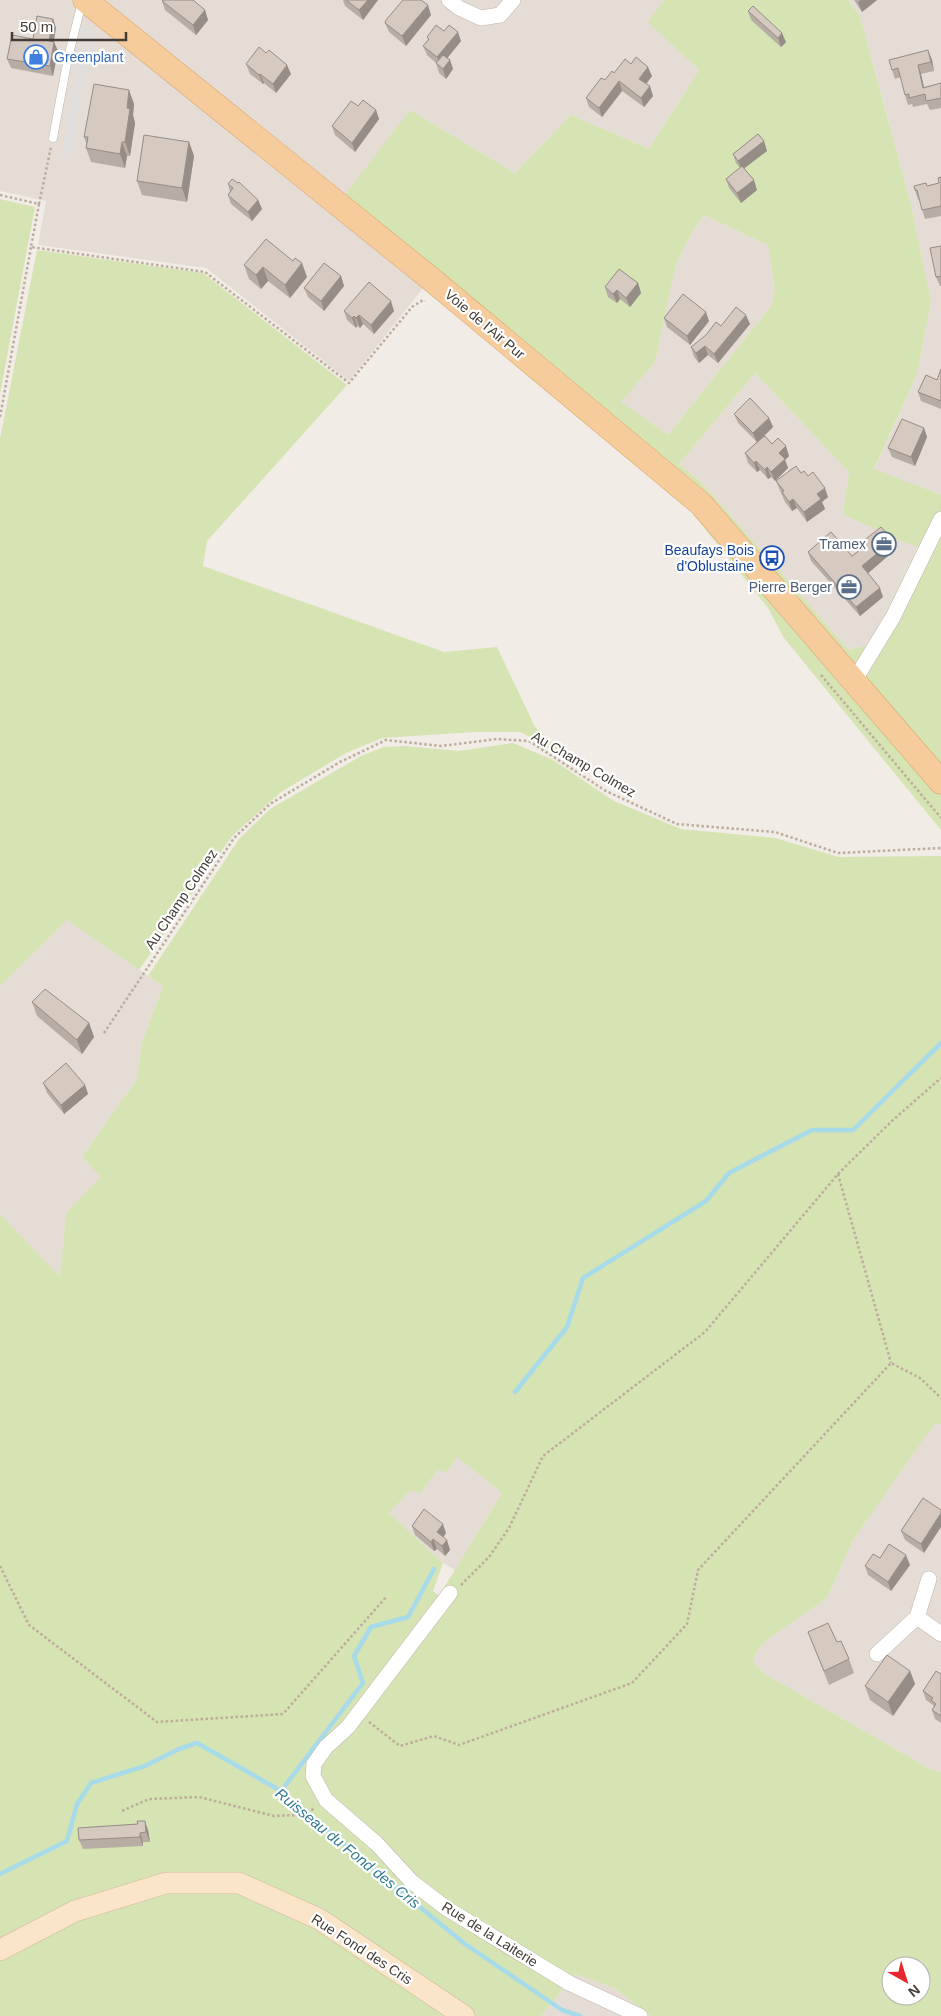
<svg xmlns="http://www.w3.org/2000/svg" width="941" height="2016" viewBox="0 0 941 2016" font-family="Arial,sans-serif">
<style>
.residential{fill:#e5ddd5}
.green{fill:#d6e3b2;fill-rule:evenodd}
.parking{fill:#e0dddb}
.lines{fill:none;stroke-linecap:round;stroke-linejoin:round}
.stream{stroke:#a7dbea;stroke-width:4.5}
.lane-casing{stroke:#bfb5ad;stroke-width:9}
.street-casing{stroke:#bfb5ad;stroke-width:16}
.secondary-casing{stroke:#d1b99c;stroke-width:22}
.primary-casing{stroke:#d9a56d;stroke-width:25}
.path{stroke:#bdab9c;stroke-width:2.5;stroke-dasharray:2.5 2.5;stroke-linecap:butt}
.lane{stroke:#fff;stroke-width:8}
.street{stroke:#fff;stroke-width:15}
.secondary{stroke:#fae5c8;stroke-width:21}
.primary{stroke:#f6cc9c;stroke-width:24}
.wall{fill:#b7ada5}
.shaded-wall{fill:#958d86}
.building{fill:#d5c9c0;stroke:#958d86}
.labels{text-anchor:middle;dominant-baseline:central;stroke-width:4.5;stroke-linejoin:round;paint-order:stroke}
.shop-label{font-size:14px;fill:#366cbe;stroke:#fff;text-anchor:start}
.street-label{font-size:14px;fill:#443c36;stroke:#fff}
.service-label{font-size:14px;fill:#4e5e75;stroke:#fff;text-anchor:end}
.transit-label{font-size:14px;fill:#164399;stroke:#fff;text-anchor:end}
.water-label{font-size:15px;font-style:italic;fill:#327a90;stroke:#fff}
</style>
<rect width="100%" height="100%" fill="#f2ece6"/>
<path class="residential" d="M0,0H664L649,22L699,70L649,149L571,115L515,173L410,110L424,287L349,381L206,268L38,245L46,201L0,191Z
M848,0H941V495L874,470L917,374L931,301L910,201L876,74L860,16Z
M704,215L768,245L775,291L771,306L668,435L620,402L655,362L676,264L692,232Z
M755,373L849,472L843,514L889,536L918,546L870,644L849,650L701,482L679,464Z
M67,920L163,986L142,1042L137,1079L82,1157L102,1177L66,1213L60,1278L0,1214V986Z
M934,1423L941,1424V1772L930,1769L765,1674L753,1662L756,1652L768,1639L827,1598L853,1540Z
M457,1457L502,1493L455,1570L443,1563L389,1513L410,1489L420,1494L437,1470Z
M575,1974L614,1988L651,2016H541Z"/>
<path class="green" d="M664,0H848L860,16L910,201L931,301L917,374L874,469L941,495V830L784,638L768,608L690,510L344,196L410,110L515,173L571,115L649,149L699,70L648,22ZM704,215L768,245L775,290L771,306L668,435L621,402L655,362L676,264L692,232ZM755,373L849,472L843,514L889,536L918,547L870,644L849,650L701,482L679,464Z
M0,199L35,207L0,394Z
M37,250L203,273L347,385L207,541L203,566L444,652L497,647L535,727L576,764L521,732H475L382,738L346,753L281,792L232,836L139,970L67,920L0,986V439Z
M513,743L553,760L614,801L681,829L775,838L839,857L941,856V1424H934L853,1540L827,1598L768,1639L756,1652L753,1662L765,1674L930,1769L941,1772V2016H651L614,1988L575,1974L541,2016H0V1214L60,1277L66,1213L101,1177L82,1157L137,1079L142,1042L163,986L148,976L239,839L270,809L361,756L384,747L405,746L459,751ZM457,1457L502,1493L439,1596L433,1591L443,1563L389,1513L410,1490L420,1494L437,1470L446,1472ZM891,1966H921V1996H891Z"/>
<path class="parking" d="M81,23L96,33L88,76L70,74Z
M73,78L84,79L71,160L61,158Z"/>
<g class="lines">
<path class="stream" d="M515,1392L567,1327L583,1278L706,1201L729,1173L812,1130H853L941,1043
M281,1791L363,1683L354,1656L371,1627L408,1617L434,1569
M0,1874L67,1841L77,1804L91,1783L145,1766L179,1749L197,1743L281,1791L377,1872L465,1944L562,2010L580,2016"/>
<g class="lane-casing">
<path id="lane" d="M53,138L68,58L82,2"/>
</g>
<g class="street-casing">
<path id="street" d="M449,0L459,8L481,18L500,15L513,0
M854,681L893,617L941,519
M450,1593L348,1727L326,1747L314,1764L313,1776L326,1800L377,1844L412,1882L446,1908L569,1983L640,2016
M917,1617L941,1634
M877,1654L917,1617L929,1579"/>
</g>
<g class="secondary-casing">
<path id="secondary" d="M0,1950L75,1911L166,1883H239L319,1919L464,2016"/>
</g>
<g class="primary-casing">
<path id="primary" d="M85,0L431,279L701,504L941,782"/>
</g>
<path class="path" d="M0,195L39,204L31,247L205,272L349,383L412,307L423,300L425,301
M39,204L51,147
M0,417L31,247
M821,675L941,818
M104,1033L234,838L270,804L340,762L386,740L441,746L497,739L529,741L606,791L677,824L775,832L838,853L941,848
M838,1174L891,1363
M0,1566L29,1625L157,1722L283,1714L387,1596
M461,1585L489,1557L509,1528L543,1456L705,1332L838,1174L894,1119L941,1078
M369,1722L400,1746L434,1736L459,1745L632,1683L687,1624L698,1570L891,1363L920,1378L941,1398
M122,1811L149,1799L199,1797L274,1816L298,1815L314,1809"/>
<use href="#lane" class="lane"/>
<use href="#street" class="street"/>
<use href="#secondary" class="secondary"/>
<use href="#primary" class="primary"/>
</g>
<path class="wall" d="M343,0H378L363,20L345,6Z
M854,0H877L862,12Z
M162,1L205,10L208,20L196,35L165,10Z
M748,11L786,42L781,47L751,20Z
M431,15L406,46L389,32L385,23Z
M53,19L56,28L54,42L58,51L53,76L11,68L7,59L33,39Z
M444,31L461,41L447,58L450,60L453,69L446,79L439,73L436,63L427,55L423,46L428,40L427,37Z
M928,50L932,60L934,71L921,74L924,87L941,83V108L930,110L927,104L913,107L912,104L908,105L905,95L901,77L895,79L892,70Z
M246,64L291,74L276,93L264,83L263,84L250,74Z
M631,64L652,76L646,84L653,96L644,107L622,91L602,117L589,107L586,98L614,73Z
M134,104L133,115L135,123L130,156H127L125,168L91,162L86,148L87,145L84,137Z
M358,106L376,110L379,119L355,152L335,135L332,126Z
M189,142L194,156L187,202L142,195L137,181Z
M767,151L744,168L757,190L741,203L729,188L726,179L740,168L736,163L733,154Z
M941,177V216L925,219L919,199L918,200L915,190L927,186L939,183Z
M228,184L258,200L262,209L252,221L231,204L228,195L230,192Z
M941,246V286H940L936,277Z
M293,261L307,277L290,298L268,281L261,289L249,279L244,265Z
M341,276L344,286L324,311L308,297L304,288Z
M638,283L641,293L630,307L620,299L617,303L608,297L605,287Z
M344,311H394L374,334L363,324L360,328L357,326L356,328L347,320Z
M664,318L709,321L690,345L667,327Z
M750,324L718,363L708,355L699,363L694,357L691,347L721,326Z
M941,369V409L921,401L918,392L937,380Z
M734,414L769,418L773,427L762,437L789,456L785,460L788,468L775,481L771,477L768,479L760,470L757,472L748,463L745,453L757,442L738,423Z
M924,428L927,437L915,466L892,457L888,448Z
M801,473L808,476L828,497L822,502L825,509L807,522L797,508L792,511L785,502L776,481Z
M893,540L896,549L868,573L883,597L860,616L811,561L808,552L852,556L859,550L857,546Z
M32,1002L89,1023L94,1037L82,1054L37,1016Z
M43,1083L85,1085L88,1094L64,1114L47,1093Z
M923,1498L924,1553L905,1540L901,1531Z
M412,1526L446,1533L443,1537L450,1550L445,1556L437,1549L434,1551L415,1535Z
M880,1558L910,1565L891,1591L868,1575L865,1566Z
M808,1632L837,1642L849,1659L854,1673L829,1685Z
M910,1671L915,1684L893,1716L870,1700L865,1686Z
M941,1674V1723L935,1719L932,1710L934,1707L933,1705L926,1700L923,1691Z
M148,1830L150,1842H143V1846L83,1849L79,1840Z"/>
<path class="shaded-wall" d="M368,0H378L363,20L359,10Z
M861,0H877L862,12L858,2Z
M428,5L431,15L406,46L402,36Z
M205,10L208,20L196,35L193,25Z
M53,19L56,28L52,50L49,41Z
M458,32L461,41L441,66L437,57Z
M782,33L786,42L781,47L778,38Z
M54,42L58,51L53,76L50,66Z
M928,50L932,60L934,71L931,62Z
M450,60L453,69L446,79L443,69Z
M287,65L291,74L276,93L273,84Z
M918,65L921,74L926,97L923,88Z
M648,67L652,76L643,88L639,79Z
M260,74L264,83L263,84L259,75Z
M619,81L622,91L602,117L599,108Z
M650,86L653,96L644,107L641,98Z
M129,90L134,104L133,115L135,123L130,156L125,142L127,108Z
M376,110L379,119L355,152L352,143Z
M764,141L767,151L742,170L738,161Z
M122,142L127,156L125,168L120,154Z
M189,142L194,156L187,202L182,188Z
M754,180L757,190L741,203L737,193Z
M258,200L262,209L252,221L248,212Z
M302,263L307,277L290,298L285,285Z
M263,267L268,281L261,289L256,275Z
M341,276L344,286L324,311L321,301Z
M638,283L641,293L630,307L626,298Z
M617,290L620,299L617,303L613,294Z
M391,301L394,311L374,334L371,325Z
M706,312L709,321L690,345L687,336Z
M359,315L363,324L360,328L356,318Z
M746,315L750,324L718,363L714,354Z
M354,316L357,326L356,328L352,318Z
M705,346L708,355L699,363L696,353Z
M769,418L773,427L757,443L753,433Z
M924,428L927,437L915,466L911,457Z
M786,446L789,456L785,460L788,468L775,481L771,472L779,453Z
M756,461L760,470L757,472L754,463Z
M767,467L771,477L768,479L765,470Z
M825,488L828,497L822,502L825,509L807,522L804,512L817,494Z
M793,499L797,508L792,511L789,502Z
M893,540L896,549L865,576L862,566Z
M880,588L883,597L860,616L856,607Z
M89,1023L94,1037L82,1054L77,1040Z
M85,1085L88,1094L64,1114L61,1105Z
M941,1513V1527L924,1553L921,1544Z
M443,1524L446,1533L440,1542L437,1532Z
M433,1539L437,1549L434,1551L431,1542Z
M447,1540L450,1550L445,1556L442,1546Z
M906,1555L910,1565L891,1591L888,1582Z
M910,1671L915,1684L893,1716L888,1702Z
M145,1821L148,1830L150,1842L146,1832Z
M140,1833L143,1842V1846L140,1837Z"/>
<path class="building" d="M163,0H193L205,10L193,25L162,1Z
M346,0H368L359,10Z
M403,0H421L428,5L402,36L385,23L386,20Z
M753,6L782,33L778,38L748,11Z
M37,16L53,19L49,41L54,42L50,66L7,59L12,35L33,39Z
M436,25L444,31L449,25L458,32L437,57L423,46L429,39L427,37Z
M259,47L266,53L269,50L287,65L273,84L260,74L259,75L246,64Z
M928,50L931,62L918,65L923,88L941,83V98L926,101L925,94L909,98V94L905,95L898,68L892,70L889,60Z
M443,55L450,60L443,69L436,63Z
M636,57L648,67L639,79L650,86L641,98L619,81L599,108L586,98L601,78L605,80L612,71L614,73L625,59L631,64Z
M94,84L129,90L127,108L130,109L125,142H122L120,154L86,148L88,137H84Z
M363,100L376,110L352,143L332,126L351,101L358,106Z
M758,134L764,141L738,161L733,154Z
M144,135L189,142L182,188L137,181Z
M742,166L754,180L737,193L726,179Z
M941,177V206L922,210L917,190H915L914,186L926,183L927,186L939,183L938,178Z
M232,179L238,183L239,182L258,200L248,212L228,195L233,188L228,184Z
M266,239L293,261L295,258L302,263L285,285L263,267L256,275L244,265Z
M941,246V276L936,277L930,248Z
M324,263L341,276L321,301L304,288Z
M619,269L638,283L626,298L617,290L613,294L605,287Z
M369,282L391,301L371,325L359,315L356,318L354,316L352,318L344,311Z
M683,294L706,312L687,336L664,318Z
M736,307L746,315L714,354L705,346L696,353L691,347L706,335L716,322L721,326Z
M941,369V401L918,392L926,375L937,380Z
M750,398L769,418L753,433L734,414Z
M902,419L924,428L911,457L888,448Z
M765,436L772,444L778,438L786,446L779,453L785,459L771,472L767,467L765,470L756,461L754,463L745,453L763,437Z
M796,466L801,473L804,471L808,476L813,472L825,488L817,494L821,499L804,512L793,499L789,502L782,492L784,491L776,481Z
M881,527L893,540L862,566L880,588L856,607L808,552L831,532L852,556L860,550L857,546Z
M45,989L89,1023L77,1040L32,1002Z
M66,1063L85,1085L61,1105L43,1083Z
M923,1498L941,1510V1513L921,1544L901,1531Z
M424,1509L443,1524L437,1532L447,1540L442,1546L433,1539L431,1542L412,1526Z
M889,1544L906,1555L888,1582L865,1566L873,1554L880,1558Z
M828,1623L837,1642L841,1641L849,1659L824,1671L808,1632Z
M887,1655L910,1671L888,1702L865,1686Z
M936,1671L941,1674V1716L932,1710L936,1704L931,1700L933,1698L923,1691Z
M137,1821H145L146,1832L140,1833V1837L79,1840L78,1828L138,1824Z"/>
<defs>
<g id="shop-ring" transform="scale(1.25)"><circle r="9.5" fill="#fff" stroke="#3f7fe0" stroke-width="1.5"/><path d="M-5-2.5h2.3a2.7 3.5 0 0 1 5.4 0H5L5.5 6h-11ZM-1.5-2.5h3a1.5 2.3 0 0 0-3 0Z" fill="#3f7fe0"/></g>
<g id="office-ring" transform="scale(1.25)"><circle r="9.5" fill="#fff" stroke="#5c6f8a" stroke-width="1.5"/><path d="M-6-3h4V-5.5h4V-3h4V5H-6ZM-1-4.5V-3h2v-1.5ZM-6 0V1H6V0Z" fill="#5c6f8a"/></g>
<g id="bus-ring" transform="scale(1.25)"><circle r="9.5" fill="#fff" stroke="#1a4fb4" stroke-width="1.5"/><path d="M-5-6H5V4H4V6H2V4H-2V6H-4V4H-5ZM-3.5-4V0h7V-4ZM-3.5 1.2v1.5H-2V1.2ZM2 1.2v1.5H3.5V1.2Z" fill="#1a4fb4"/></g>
</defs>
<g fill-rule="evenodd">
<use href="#shop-ring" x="36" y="57"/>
<use href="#office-ring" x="884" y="544"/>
<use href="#bus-ring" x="772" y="558"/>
<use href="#office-ring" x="849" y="587"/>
</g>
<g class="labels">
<g class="shop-label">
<text x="54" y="57">Greenplant</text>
</g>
<g class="street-label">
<text transform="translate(485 324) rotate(40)">Voie de l'Air Pur</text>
<text transform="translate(584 764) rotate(30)">Au Champ Colmez</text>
<text transform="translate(181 899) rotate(-56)">Au Champ Colmez</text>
<text transform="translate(490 1934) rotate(32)">Rue de la Laiterie</text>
<text transform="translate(362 1949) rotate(33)">Rue Fond des Cris</text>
</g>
<g class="service-label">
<text x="866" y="544">Tramex</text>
<text x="832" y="587">Pierre Berger</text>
</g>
<g class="transit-label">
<text x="754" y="550">Beaufays Bois<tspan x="754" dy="16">d'Oblustaine</tspan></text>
</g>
<g class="water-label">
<text transform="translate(348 1848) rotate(39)">Ruisseau du Fond des Cris</text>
</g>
</g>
<g transform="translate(906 1981) rotate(141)"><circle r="24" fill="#ffffff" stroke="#b4b1af"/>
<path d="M0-4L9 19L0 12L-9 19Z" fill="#e8272d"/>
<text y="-8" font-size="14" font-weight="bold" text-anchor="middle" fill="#443c36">N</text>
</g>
<path d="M12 32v8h114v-8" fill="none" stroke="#443c36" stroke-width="2.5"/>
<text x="20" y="32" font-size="15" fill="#443c36" stroke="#ffffff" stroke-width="4" paint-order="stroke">50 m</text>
</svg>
